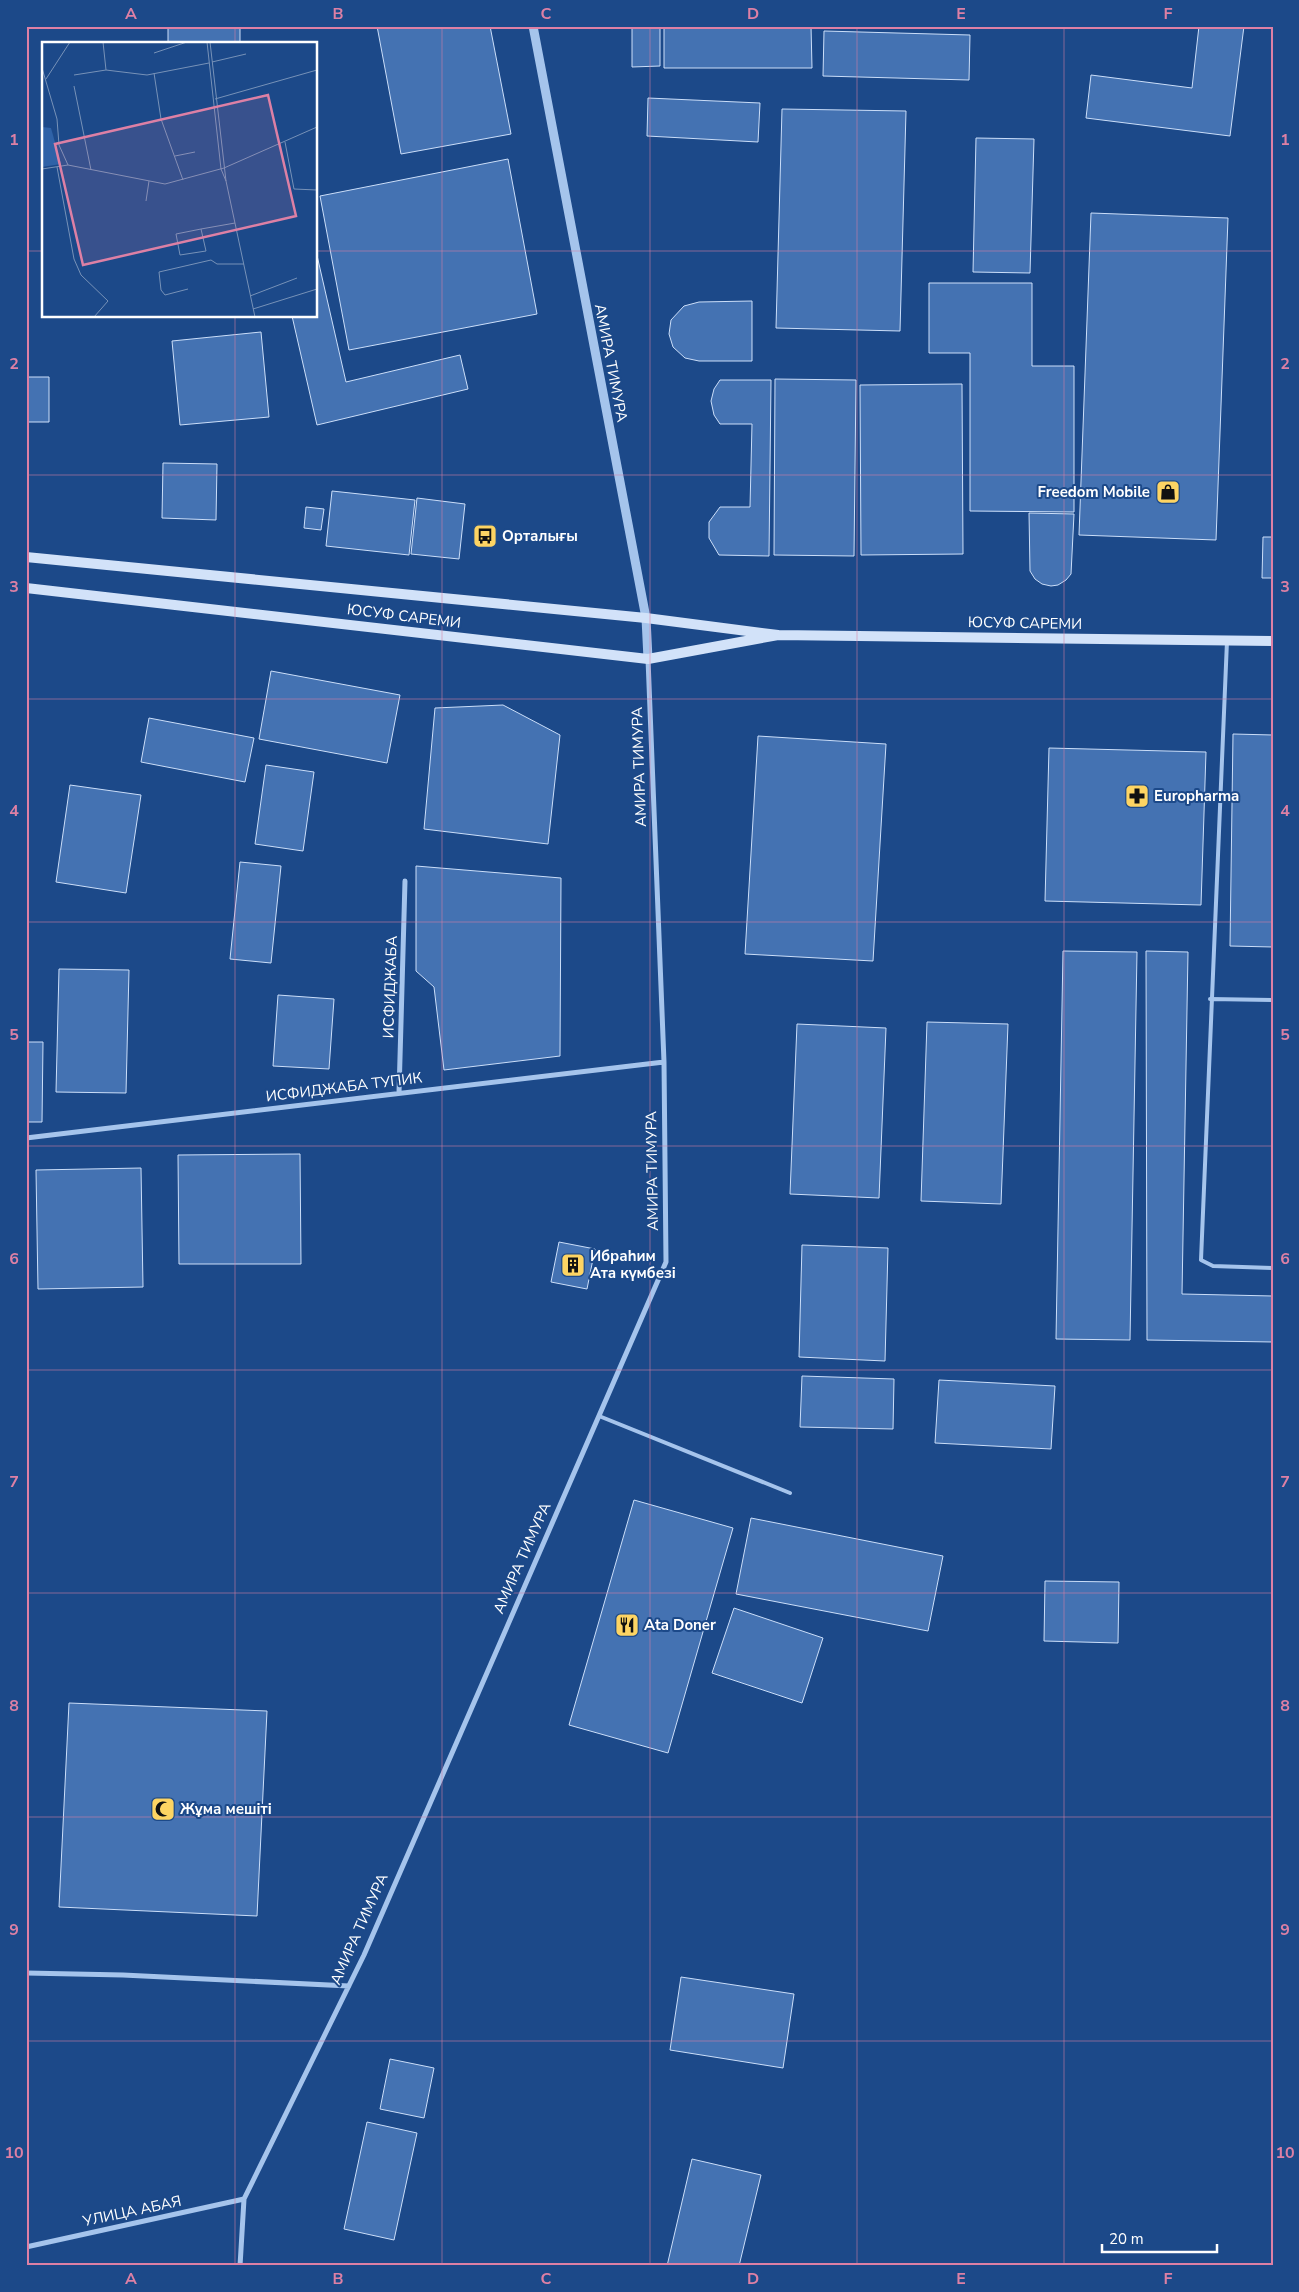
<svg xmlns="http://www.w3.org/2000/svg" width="1299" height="2292" viewBox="0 0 1299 2292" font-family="'Nunito Sans',sans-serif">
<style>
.building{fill:#4472b2;stroke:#cbdef9}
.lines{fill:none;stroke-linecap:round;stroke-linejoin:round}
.service{stroke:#a5c4ec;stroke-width:4}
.minor{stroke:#a5c4ec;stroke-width:5}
.tertiary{stroke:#a5c4ec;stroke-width:9}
.secondary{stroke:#d2e2f9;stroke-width:10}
.grid{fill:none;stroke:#dd80a5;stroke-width:1;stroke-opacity:0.55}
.labels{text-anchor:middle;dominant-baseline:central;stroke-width:4;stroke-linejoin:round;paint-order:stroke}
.street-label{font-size:15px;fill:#fff;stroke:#1c4989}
.poi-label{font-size:15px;font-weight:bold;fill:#fff;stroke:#1c4989;text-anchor:start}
.inset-road{fill:none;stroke:#7792b8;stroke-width:1}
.view{fill:#dd80a5;fill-opacity:0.15;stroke:#dd80a5;stroke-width:2.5}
.inset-edge{fill:none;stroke:#fff;stroke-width:2.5}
.neatline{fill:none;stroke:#dd80a5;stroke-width:2}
.grid-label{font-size:16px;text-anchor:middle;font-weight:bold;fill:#dd80a5}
</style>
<rect width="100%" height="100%" fill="#1c4989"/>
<path class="building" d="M168,26H240V44H168Z
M377,26H490L511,134L401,154Z
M632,26H660V66L632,67Z
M664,26H811L812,68H664Z
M1199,26H1244L1230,136L1086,118L1091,75L1192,88Z
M824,31L970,35L969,80L823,76Z
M648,98L760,103L758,142L647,136Z
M782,109L906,111L900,331L776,328Z
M976,138L1034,139L1030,273L973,272Z
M508,159L537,314L349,350L320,196Z
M1091,213L1228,218L1216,540L1079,535Z
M316,251L346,382L460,355L468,389L317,425L292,316H316Z
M929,283H1032V366H1074V512L970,511V353H929Z
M752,301V361H699L685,358L673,347L669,334L671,320L684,306L699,302Z
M261,332L269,417L180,425L172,341Z
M26,377H49V422H26Z
M775,379L856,380L854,556L774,555Z
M720,380H771L769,556L719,555L709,538V522L720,507H750L752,424H720L714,415L711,401L714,389Z
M962,384L963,554L861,555L860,385Z
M163,463L217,464L216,520L162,518Z
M332,491L415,500L409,555L326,546Z
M417,498L465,504L459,559L411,554Z
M306,507L324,509L321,530L304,528Z
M1029,513L1074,514L1071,574L1066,580L1058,585L1051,586L1042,584L1035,579L1030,571Z
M1263,537H1273V578H1262Z
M271,671L400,695L387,763L259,739Z
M503,705L560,735L548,844L424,829L435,708Z
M149,718L254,738L245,782L141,762Z
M1233,734L1273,735V947L1230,946Z
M758,736L886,744L873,961L745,954Z
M1049,748L1206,752L1201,905L1045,901Z
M266,765L314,772L303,851L255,844Z
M70,785L141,795L126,893L56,882Z
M240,862L281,866L271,963L230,959Z
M416,866L561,878L560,1056L444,1070L434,987L416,971Z
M1063,951L1137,952L1130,1340L1056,1339Z
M1146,951L1188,952L1182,1294L1273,1296V1342L1147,1340Z
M59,969L129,970L126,1093L56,1092Z
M278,995L334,999L329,1069L273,1066Z
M927,1022L1008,1024L1001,1204L921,1201Z
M797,1024L886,1028L879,1198L790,1194Z
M26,1042H43L42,1122H26Z
M300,1154L301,1264H179L178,1155Z
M141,1168L143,1287L38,1289L36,1170Z
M559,1242L595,1249L587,1289L551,1282Z
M802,1245L888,1248L885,1361L799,1357Z
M802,1376L894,1379L893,1429L800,1427Z
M939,1380L1055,1386L1051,1449L935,1443Z
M634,1500L733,1528L668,1753L569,1725Z
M751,1518L943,1556L928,1631L736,1594Z
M1045,1581L1119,1582L1118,1643L1044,1641Z
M734,1608L823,1638L802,1703L712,1673Z
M69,1703L267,1711L257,1916L59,1907Z
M681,1977L794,1994L783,2068L670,2050Z
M390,2059L434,2068L424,2118L380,2109Z
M367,2122L417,2133L394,2240L344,2229Z
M692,2159L761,2175L739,2266H667Z"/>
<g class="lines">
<path class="service" d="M1227,641L1201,1260L1213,1266L1273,1268
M1210,999L1273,1000
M599,1416L790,1493"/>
<path class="minor" d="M399,1093L405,881
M26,1138L664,1062
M26,1973L123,1975L349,1986
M26,2247L244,2199
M240,2266L244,2199L364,1955L666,1262L664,1062L648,659"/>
<path class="tertiary" d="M533,26L646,618L648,659"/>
<path class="secondary" d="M26,557L646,618L778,635L648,659L26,588
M778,635L1273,641"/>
</g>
<path class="grid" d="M235,26V44M442,26V2266M650,26V2266M857,26V2266M1064,26V2266M26,251H44M316,251H1273M235,316V2266M26,475H1273M26,699H1273M26,922H1273M26,1146H1273M26,1370H1273M26,1593H1273M26,1817H1273M26,2041H1273"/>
<defs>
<g id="shop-square" transform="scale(1.25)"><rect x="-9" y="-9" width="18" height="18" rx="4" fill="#fdd463" stroke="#1c4989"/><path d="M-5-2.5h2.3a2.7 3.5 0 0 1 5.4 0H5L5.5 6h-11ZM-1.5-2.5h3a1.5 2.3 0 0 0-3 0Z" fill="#111"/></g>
<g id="bus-square" transform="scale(1.25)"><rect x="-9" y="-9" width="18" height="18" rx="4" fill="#fdd463" stroke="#1c4989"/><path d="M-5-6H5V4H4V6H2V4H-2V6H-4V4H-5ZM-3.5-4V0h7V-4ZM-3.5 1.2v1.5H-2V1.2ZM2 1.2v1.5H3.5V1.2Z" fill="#111"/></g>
<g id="pharmacy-square" transform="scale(1.25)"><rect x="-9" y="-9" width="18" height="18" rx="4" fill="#fdd463" stroke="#1c4989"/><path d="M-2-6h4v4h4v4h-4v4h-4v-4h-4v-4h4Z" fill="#111"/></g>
<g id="building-square" transform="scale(1.25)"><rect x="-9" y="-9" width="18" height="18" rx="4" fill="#fdd463" stroke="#1c4989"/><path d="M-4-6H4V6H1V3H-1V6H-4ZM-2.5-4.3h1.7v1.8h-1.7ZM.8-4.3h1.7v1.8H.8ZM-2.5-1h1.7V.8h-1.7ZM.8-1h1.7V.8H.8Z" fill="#111"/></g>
<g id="restaurant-square" transform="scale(1.25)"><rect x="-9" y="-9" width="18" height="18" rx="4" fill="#fdd463" stroke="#1c4989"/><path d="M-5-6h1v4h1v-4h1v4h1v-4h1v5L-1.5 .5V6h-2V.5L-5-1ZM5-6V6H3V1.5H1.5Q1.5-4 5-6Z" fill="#111"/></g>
<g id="mosque-square" transform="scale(1.25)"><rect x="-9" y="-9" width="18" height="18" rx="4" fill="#fdd463" stroke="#1c4989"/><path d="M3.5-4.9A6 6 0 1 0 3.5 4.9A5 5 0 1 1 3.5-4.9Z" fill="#111"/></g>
</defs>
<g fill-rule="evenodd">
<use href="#shop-square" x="1168" y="492"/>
<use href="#bus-square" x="485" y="536"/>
<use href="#pharmacy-square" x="1137" y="796"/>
<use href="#building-square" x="573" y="1265"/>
<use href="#restaurant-square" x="627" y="1625"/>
<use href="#mosque-square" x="163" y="1809"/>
</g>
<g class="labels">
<g class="street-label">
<text transform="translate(611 363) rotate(79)">АМИРА ТИМУРА</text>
<text transform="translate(404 616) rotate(7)">ЮСУФ САРЕМИ</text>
<text transform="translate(1025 623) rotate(1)">ЮСУФ САРЕМИ</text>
<text transform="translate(639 767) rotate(-92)">АМИРА ТИМУРА</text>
<text transform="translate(390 987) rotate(-88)">ИСФИДЖАБА</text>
<text transform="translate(344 1087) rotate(-7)">ИСФИДЖАБА ТУПИК</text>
<text transform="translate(652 1171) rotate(-91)">АМИРА ТИМУРА</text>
<text transform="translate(522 1558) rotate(-66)">АМИРА ТИМУРА</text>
<text transform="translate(359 1929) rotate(-66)">АМИРА ТИМУРА</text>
<text transform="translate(132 2211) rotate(-12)">УЛИЦА АБАЯ</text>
</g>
<g class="poi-label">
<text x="1150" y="492" text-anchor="end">Freedom Mobile</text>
<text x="502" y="536">Орталығы</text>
<text x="1154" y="796">Europharma</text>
<text x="590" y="1256">Ибраhим<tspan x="590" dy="17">Ата күмбезі</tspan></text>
<text x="644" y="1625">Ata Doner</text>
<text x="180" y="1809">Жұма мешіті</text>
</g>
</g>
<g transform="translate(42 42)">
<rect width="275" height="275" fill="#1c4989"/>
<path d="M0,85L9,86L19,122L0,125Z" fill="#2f62a7"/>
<path class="inset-road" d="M61,0L64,28M165,0L179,127L184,139L168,0M112,11L145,0M170,20L204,12M0,26L15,77L17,103L26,123M112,31L119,77L141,138M32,33L64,28L105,33L167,21M4,37L28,0M32,44L49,128M173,57L275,28M243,100L252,147L275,148M133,114L153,110M15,125L32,217L39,233L66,259L52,275M0,127L26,123L123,142L182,126L275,85M184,139L213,275M104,159L107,139M159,187L164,209L138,213L134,192L159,187L193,181M146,247L123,253L119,248L117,230L169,218L175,222H202M208,254L255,236M211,267L275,247"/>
<path class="view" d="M226,53L254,174L41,223L13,102Z"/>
<rect width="275" height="275" class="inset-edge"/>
</g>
<rect width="1299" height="2292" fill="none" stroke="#1c4989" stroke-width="55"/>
<path d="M1102 2244v8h115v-8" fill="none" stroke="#ffffff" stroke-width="2.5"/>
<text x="1109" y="2244" font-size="15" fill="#ffffff" stroke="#1c4989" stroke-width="4" paint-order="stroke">20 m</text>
<rect x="28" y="28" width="1244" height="2236" class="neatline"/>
<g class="grid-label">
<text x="131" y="19">A</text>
<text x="338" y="19">B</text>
<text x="546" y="19">C</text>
<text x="753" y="19">D</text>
<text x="961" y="19">E</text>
<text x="1168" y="19">F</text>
<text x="14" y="145">1</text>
<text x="1285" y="145">1</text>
<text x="14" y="369">2</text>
<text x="1285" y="369">2</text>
<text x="14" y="592">3</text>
<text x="1285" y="592">3</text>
<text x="14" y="816">4</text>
<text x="1285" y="816">4</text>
<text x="14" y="1040">5</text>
<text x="1285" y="1040">5</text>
<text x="14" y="1264">6</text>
<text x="1285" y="1264">6</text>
<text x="14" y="1487">7</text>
<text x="1285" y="1487">7</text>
<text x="14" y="1711">8</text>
<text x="1285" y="1711">8</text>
<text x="14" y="1935">9</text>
<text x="1285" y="1935">9</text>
<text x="14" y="2158">10</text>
<text x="1285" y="2158">10</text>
<text x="131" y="2284">A</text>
<text x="338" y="2284">B</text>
<text x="546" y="2284">C</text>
<text x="753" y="2284">D</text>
<text x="961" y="2284">E</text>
<text x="1168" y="2284">F</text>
</g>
</svg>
